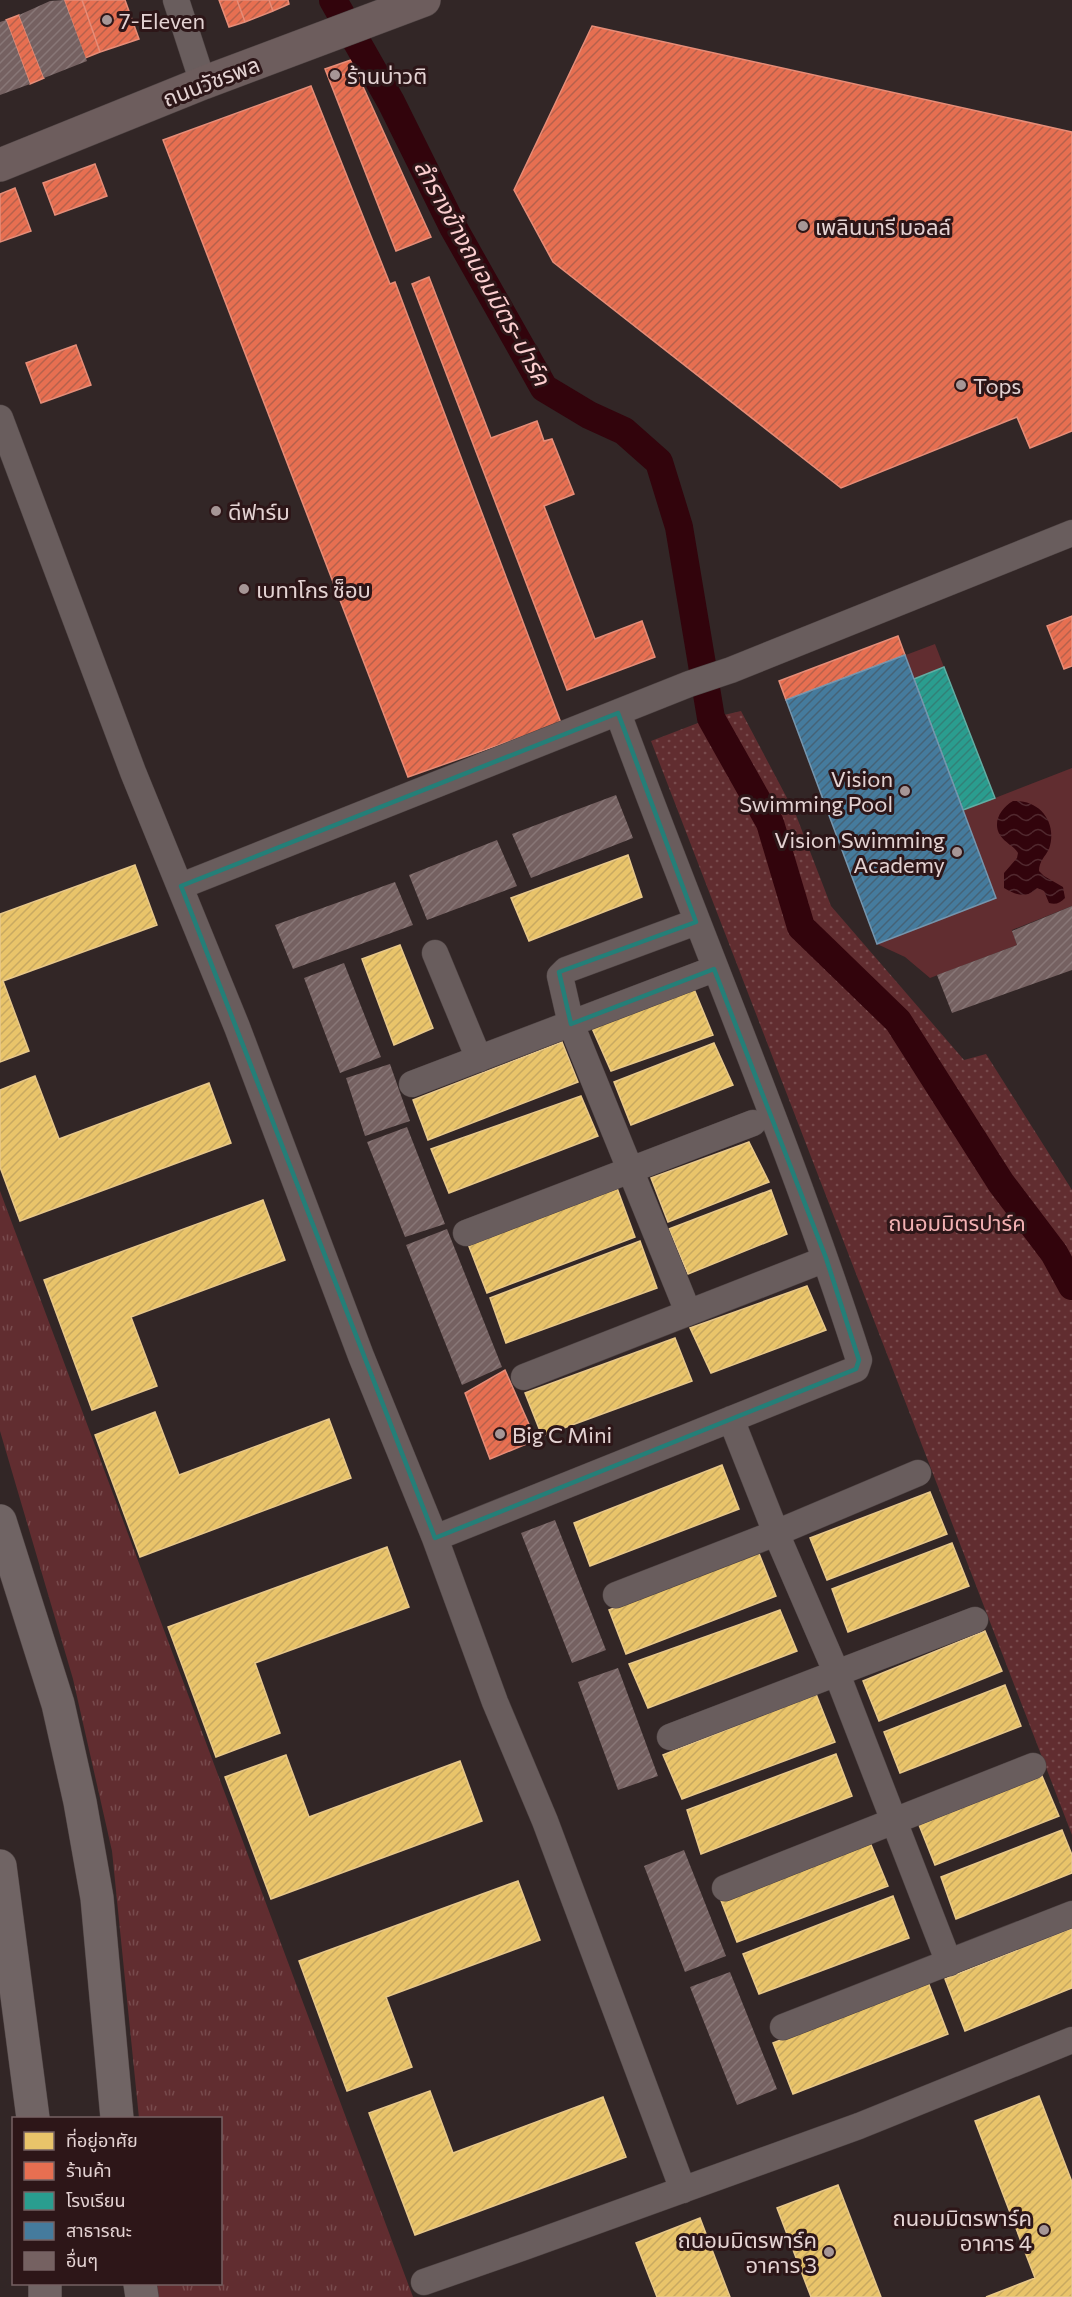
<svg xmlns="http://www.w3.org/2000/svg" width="1072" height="2297" viewBox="0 0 1072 2297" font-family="Commissioner,'Noto Sans Thai',sans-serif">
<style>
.grass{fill:url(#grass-tufts)}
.park{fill:url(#park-dots)}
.garden{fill:#612d30}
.water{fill:url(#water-waves)}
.homes{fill:url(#homes-hatch);stroke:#e8c88a;stroke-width:1.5}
.shops{fill:url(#shops-hatch);stroke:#e68d78;stroke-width:1.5}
.schools{fill:url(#schools-hatch);stroke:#62ada3;stroke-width:1.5}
.public{fill:url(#public-hatch);stroke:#7595ad;stroke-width:1.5}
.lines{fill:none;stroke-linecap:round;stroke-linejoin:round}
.canal{stroke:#32040c;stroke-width:28}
.building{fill:url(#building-hatch)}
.minor-casing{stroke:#4e4343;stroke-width:27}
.major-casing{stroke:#4e4343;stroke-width:34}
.highway-casing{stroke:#4e4343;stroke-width:34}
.minor{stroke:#695d5d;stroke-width:26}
.major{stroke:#6d5d5d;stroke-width:33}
.highway{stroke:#706464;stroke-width:33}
.marked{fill:none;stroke:#247f78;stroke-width:4.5;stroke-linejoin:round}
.poi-dot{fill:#a69696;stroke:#2d1618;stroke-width:2}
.labels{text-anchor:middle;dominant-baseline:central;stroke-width:6;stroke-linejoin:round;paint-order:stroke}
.poi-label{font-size:22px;fill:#e4d3d3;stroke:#2d1618;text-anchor:start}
.street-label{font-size:22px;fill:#e4d3d3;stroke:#2d1618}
.park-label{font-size:22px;fill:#f3b1b3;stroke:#2d1618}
.water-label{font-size:24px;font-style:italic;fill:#fccecf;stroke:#2d1618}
</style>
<defs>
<pattern id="grass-tufts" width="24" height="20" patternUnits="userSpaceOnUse" patternTransform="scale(1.5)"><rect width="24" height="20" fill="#612d30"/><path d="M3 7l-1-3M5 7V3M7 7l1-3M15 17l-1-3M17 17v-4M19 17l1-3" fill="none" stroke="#784b4d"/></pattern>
<pattern id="park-dots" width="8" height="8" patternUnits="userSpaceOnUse" patternTransform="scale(1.5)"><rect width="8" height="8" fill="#612d30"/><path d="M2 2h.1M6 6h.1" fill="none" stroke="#784b4d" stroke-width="1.8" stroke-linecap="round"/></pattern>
<pattern id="water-waves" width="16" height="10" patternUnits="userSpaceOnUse" patternTransform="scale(1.5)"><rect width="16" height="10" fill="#32040c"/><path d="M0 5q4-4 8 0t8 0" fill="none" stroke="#50282e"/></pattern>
<pattern id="homes-hatch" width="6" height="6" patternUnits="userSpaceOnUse" patternTransform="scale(1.5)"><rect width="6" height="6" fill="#e9c46a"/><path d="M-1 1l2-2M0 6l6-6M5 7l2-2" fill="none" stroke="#c8a961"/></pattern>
<pattern id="shops-hatch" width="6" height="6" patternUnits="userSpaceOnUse" patternTransform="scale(1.5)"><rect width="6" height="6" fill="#e76f51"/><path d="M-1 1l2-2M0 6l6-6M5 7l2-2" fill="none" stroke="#b6614c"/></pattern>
<pattern id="schools-hatch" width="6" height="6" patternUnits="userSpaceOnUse" patternTransform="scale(1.5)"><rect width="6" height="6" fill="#2a9d8f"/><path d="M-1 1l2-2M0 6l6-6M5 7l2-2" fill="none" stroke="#328177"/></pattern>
<pattern id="public-hatch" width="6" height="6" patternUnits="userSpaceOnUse" patternTransform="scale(1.5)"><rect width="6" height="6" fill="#457b9d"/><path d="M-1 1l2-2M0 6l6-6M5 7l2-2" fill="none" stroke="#456377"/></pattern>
<pattern id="building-hatch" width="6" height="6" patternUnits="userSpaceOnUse" patternTransform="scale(1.5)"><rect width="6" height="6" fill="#756161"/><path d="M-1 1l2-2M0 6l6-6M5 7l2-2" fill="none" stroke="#877"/></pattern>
</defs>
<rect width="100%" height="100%" fill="#322626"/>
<path class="grass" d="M0,1191L413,2297H157L155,2284H220V2118H139L112,1851L73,1679L0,1431Z"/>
<path class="park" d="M741,711L796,815L831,906L964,1060L986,1054L1072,1190V1835L651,741L711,718Z"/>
<path class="garden" d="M935,644L995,798L1072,768V906L1012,930L1017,945L930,978L905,957L877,944L786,700Z"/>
<path class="water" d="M1013,801C1040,799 1058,823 1049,849C1045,857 1039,861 1039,871L1044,876L1063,887L1065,898C1060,903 1056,905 1049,903L1044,891L1037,888C1027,899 1016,895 1004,888V873L1017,858L1018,853C1014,846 1005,843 1000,835C992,822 1001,808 1013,801Z"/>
<path class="homes" d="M628,855L642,897L529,941L511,898Z
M135,865L157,925L3,981L29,1051L0,1062V914Z
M400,945L433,1028L394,1045L362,959Z
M694,989L713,1035L611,1071L591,1026Z
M562,1042L578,1082L428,1140L413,1100Z
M714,1043L733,1085L631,1125L614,1082Z
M35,1076L59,1139L209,1083L231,1143L20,1221L0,1167V1090Z
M581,1096L598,1136L449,1193L431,1149Z
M749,1142L769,1182L668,1222L651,1178Z
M617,1188L635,1237L487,1293L468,1244Z
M771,1190L787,1234L688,1274L669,1229Z
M263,1200L285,1260L131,1317L157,1386L92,1410L44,1280Z
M640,1241L657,1288L506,1343L490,1298Z
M807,1286L826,1330L711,1373L690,1328Z
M675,1338L692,1381L542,1436L525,1393Z
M155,1412L179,1475L329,1419L351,1478L140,1557L95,1435Z
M722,1465L739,1509L590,1566L574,1523Z
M930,1492L947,1534L827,1580L810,1538Z
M952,1543L969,1586L848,1632L832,1589Z
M387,1547L409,1607L255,1663L280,1733L216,1757L168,1627Z
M758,1551L776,1596L626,1654L609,1610Z
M780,1610L797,1651L648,1708L629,1664Z
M985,1631L1002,1671L879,1721L863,1681Z
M1005,1685L1021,1726L900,1773L884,1732Z
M816,1694L835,1742L682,1799L663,1755Z
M836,1754L852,1796L701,1854L687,1810Z
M286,1755L309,1817L460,1761L482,1821L271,1899L225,1777Z
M1042,1776L1059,1816L935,1865L919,1825Z
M1062,1830L1072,1855V1873L956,1919L941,1877Z
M869,1840L888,1886L737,1942L720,1898Z
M518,1881L540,1940L386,1997L412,2067L347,2091L299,1961Z
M893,1896L909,1938L759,1994L743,1954Z
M1072,1928V1988L965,2031L945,1979Z
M928,1982L948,2034L793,2094L773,2043Z
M430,2091L453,2153L603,2097L626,2157L415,2235L369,2113Z
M1039,2096L1072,2182V2297H986L1035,2278L975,2121Z
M838,2185L881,2297H811L777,2208Z
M700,2218L730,2297H657L636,2243Z"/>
<path class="shops" d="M64,0H82L100,52L85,58Z
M82,0H125L139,39L100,52Z
M219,0H237L245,22L229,27Z
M237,0H269L273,11L245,22Z
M269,0H288L289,4L273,11Z
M19,15L44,78L30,84L6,20Z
M592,26L1072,132V431L1030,448L1017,417L841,488L553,262L514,190Z
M351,60L431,237L396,251L325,69Z
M351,60L355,70L330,80L325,69Z
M311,86L390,284L395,282L561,723L408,777L163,140Z
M95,164L107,196L55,215L43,183Z
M15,188L31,231L0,242V194Z
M429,277L491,438L537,421L544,441L552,439L574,494L544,506L595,639L642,621L655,657L567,690L412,284Z
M76,345L91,385L41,403L26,363Z
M1072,616V666L1064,669L1047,626Z
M898,636L905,655L786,700L779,681Z
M505,1370L536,1440L490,1459L465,1393Z"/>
<path class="schools" d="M944,667L995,798L963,810L914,679Z"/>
<path class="public" d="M905,655L996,898L877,944L786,700Z"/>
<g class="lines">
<path class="canal" d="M333,0L391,102L453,227L544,388L589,415L624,431L659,462L679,527L711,718L770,823L801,927L898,1021L1001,1183L1054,1253L1072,1286"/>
</g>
<path class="building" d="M64,0L87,61L44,78L19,15L50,1Z
M6,20L30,84L0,95V22Z
M616,795L633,838L531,878L512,834Z
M497,840L517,886L427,920L409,875Z
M395,882L413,925L293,969L275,925Z
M1072,906V970L952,1013L937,975L1017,945L1012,931Z
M344,963L381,1057L340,1073L304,978Z
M390,1064L410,1121L365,1136L346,1078Z
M407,1127L445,1224L405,1237L367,1142Z
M447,1229L502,1367L462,1385L406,1245Z
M555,1520L606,1650L572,1663L521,1533Z
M618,1668L658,1776L618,1790L578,1682Z
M684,1850L726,1956L685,1972L644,1866Z
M730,1972L777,2089L737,2105L690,1987Z"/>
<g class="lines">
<g class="minor-casing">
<path id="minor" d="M176,0L203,83
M0,418L133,772L237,1027L361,1356L435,1538L495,1702L545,1821L683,2190
M181,886L689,684L731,670L1072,533
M435,953L479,1059
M412,1084L714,969
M466,1233L753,1123
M688,1312L571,1024L560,976L566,970L696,922
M524,1377L813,1264
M731,1419L776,1533L837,1674L949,1963
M435,1538L856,1369L859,1360C789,1141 697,929 618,713
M616,1595L776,1533L918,1473
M670,1737L975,1620
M725,1888L1033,1766
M783,2027L1072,1914
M424,2282L527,2246L859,2126L1072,2040"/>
</g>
<g class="major-casing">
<path id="major" d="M0,165L203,83L424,0"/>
</g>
<g class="highway-casing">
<path id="highway" d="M0,1521L58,1704L80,1802L97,1898L117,2118
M0,1866L33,2118
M45,2284V2297
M140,2284L142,2297"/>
</g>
<use href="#minor" class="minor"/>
<use href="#major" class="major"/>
<use href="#highway" class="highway"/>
</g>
<path class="marked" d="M618,713L696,922L559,972L571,1024L714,969L826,1258L859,1360L856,1369L435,1538L181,886Z"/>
<g class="poi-dot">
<circle cx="107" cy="20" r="6"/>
<circle cx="335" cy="75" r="6"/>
<circle cx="803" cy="226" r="6"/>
<circle cx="961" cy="385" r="6"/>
<circle cx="216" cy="511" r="6"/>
<circle cx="244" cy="589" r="6"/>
<circle cx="905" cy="791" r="6"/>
<circle cx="957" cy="852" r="6"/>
<circle cx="500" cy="1434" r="6"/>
<circle cx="1044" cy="2230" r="6"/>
<circle cx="829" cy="2252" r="6"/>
</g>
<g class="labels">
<g class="poi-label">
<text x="119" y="20">7-Eleven</text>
<text x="347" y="75">ร้านบ่าวติ</text>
<text x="815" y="226">เพลินนารี มอลล์</text>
<text x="973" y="385">Tops</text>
<text x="228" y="511">ดีฟาร์ม</text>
<text x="256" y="589">เบทาโกร ช็อบ</text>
<text x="893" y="778" text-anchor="end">Vision<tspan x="893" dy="25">Swimming Pool</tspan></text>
<text x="945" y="839" text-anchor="end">Vision Swimming<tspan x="945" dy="25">Academy</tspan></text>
<text x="512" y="1434">Big C Mini</text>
<text x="1032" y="2217" text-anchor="end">ถนอมมิตรพาร์ค<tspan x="1032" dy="25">อาคาร 4</tspan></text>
<text x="817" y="2239" text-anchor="end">ถนอมมิตรพาร์ค<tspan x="817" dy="25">อาคาร 3</tspan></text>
</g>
<g class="street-label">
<text transform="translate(211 81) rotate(-21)">ถนนวัชรพล</text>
</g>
<g class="park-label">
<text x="957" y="1222">ถนอมมิตรปาร์ค</text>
</g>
<g class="water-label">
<text transform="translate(483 272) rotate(61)">ลำรางข้างถนอมมิตร-ปาร์ค</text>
</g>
</g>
<rect x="12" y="2117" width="210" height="168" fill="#2d1618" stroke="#766263" stroke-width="1.5"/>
<rect x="24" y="2132" width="30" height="18" fill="#e9c46a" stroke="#766263" stroke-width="1.5"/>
<text x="66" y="2147" font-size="18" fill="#e4d3d3">ที่อยู่อาศัย</text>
<rect x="24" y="2162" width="30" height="18" fill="#e76f51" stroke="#766263" stroke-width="1.5"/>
<text x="66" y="2177" font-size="18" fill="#e4d3d3">ร้านค้า</text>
<rect x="24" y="2192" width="30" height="18" fill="#2a9d8f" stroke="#766263" stroke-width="1.5"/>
<text x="66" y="2207" font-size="18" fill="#e4d3d3">โรงเรียน</text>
<rect x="24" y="2222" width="30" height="18" fill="#457b9d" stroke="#766263" stroke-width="1.5"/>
<text x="66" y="2237" font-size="18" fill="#e4d3d3">สาธารณะ</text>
<rect x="24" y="2252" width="30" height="18" fill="#756161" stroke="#766263" stroke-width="1.5"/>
<text x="66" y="2267" font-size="18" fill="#e4d3d3">อื่นๆ</text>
</svg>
